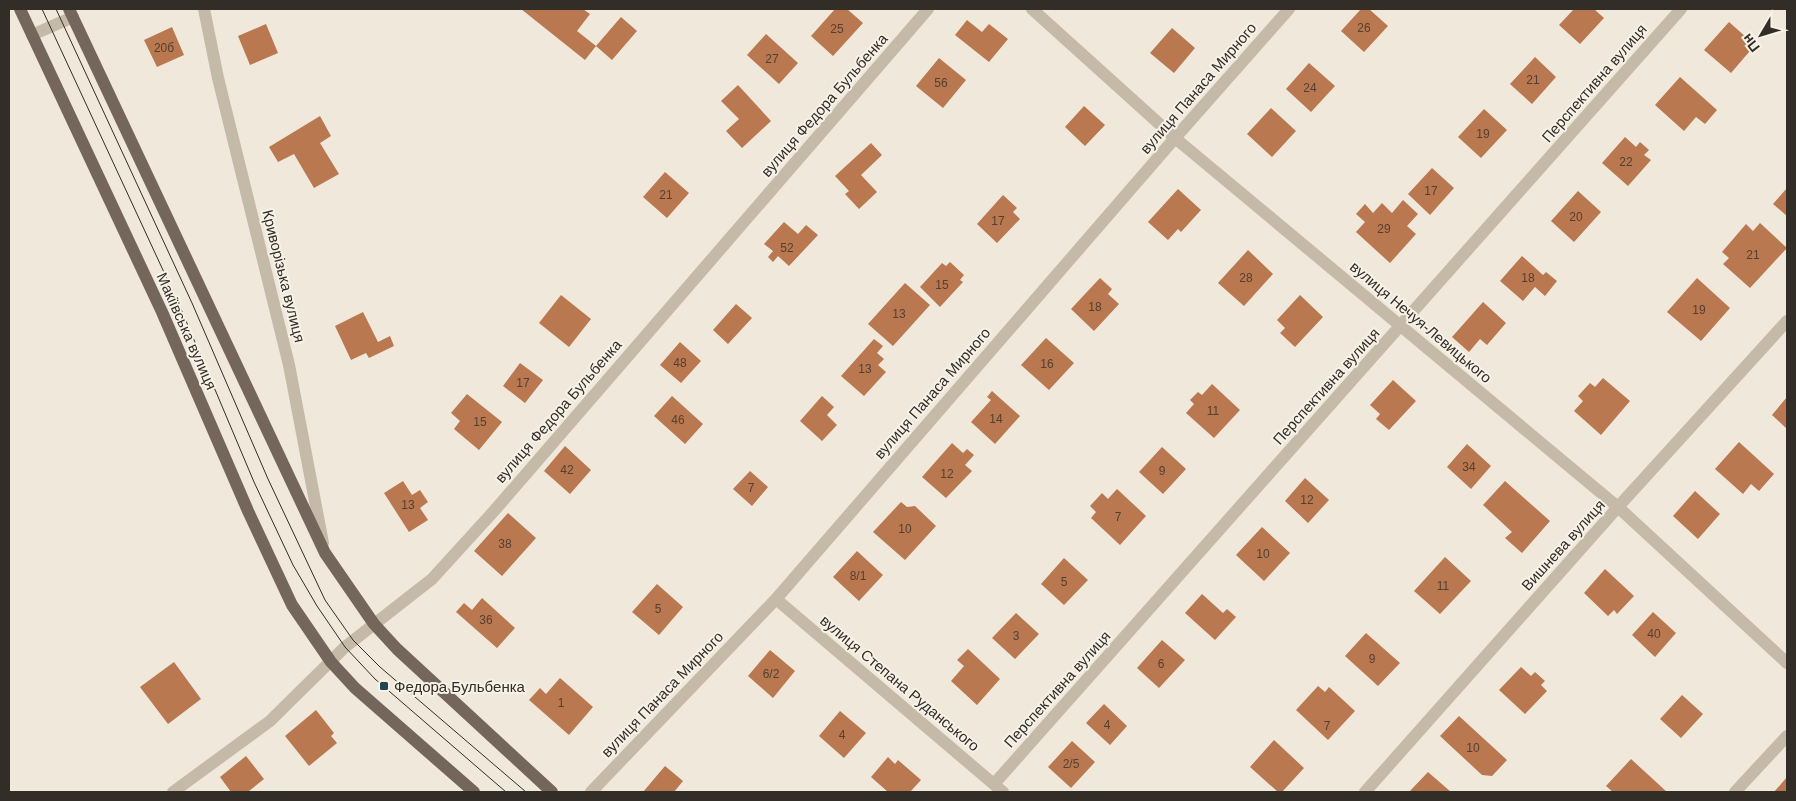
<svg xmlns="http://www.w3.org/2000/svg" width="1796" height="801" viewBox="0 0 1796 801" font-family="Arial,sans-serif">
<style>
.building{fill:#b9784f}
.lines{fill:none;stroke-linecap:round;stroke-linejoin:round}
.minor{stroke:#c5baa8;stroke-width:12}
.major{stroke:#74665a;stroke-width:12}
.tram{stroke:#332d28;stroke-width:1}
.poi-dot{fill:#224750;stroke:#f7f2e7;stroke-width:2}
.labels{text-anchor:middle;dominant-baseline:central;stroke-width:4;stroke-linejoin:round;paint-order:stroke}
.number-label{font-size:12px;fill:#544032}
.street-label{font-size:15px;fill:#332d28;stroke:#f7f2e7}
.poi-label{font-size:15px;fill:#332d28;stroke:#f7f2e7;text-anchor:start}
</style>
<rect width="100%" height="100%" fill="#efe8db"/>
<path class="building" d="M521,9H583L590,14L577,31L596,46L585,60Z
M835,9H847L863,23L833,56L811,36Z
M1361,9H1369L1388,26L1364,52L1341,31Z
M1574,9H1594L1604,18L1580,44L1559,25Z
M621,17L637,31L612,60L596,46Z
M967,20L982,32L989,24L1008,39L989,62L955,35Z
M1729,22L1755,45L1731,73L1704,50Z
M266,24L278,53L250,65L238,36Z
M172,27L184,55L157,67L144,40Z
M1172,28L1195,48L1174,73L1150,53Z
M766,34L798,63L779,84L747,55Z
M1535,57L1556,77L1532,104L1510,84Z
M939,58L966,80L943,108L916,86Z
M1309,63L1335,86L1311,112L1286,89Z
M1680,77L1717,110L1705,124L1696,117L1684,131L1655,105Z
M738,85L771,121L742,148L726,131L739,119L721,101Z
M1084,106L1105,125L1085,146L1065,127Z
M1271,108L1296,131L1272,157L1247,134Z
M1484,109L1507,130L1481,158L1458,137Z
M320,116L331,136L320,143L339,174L314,188L294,154L278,162L269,147Z
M1625,137L1636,147L1640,142L1649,150L1644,155L1651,160L1628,186L1602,163Z
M871,143L882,155L861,175L877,192L859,209L845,194L849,191L835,176Z
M1432,168L1454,188L1430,215L1408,194Z
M665,172L689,193L667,218L643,197Z
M1787,188V216L1773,204Z
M1178,189L1201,210L1181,232L1178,229L1168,240L1148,222Z
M1578,191L1601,212L1574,242L1551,221Z
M1003,195L1017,208L1013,212L1020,219L997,243L977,224Z
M1403,200L1418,214L1407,226L1416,234L1390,263L1356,232L1365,222L1356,214L1365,204L1373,213L1382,203L1392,213Z
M784,222L798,234L806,225L818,235L789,266L778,256L773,262L768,257L773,251L764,244Z
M1760,223L1787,248L1750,288L1723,264L1729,258L1722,252L1746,224L1753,231Z
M1248,250L1273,274L1244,306L1218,283Z
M1522,256L1543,275L1546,272L1557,281L1545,296L1535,287L1523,301L1500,281Z
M950,262L964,275L960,280L963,282L940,307L920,287L942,263L946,266Z
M1100,278L1112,289L1108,294L1119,304L1094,331L1071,309Z
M1697,278L1730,308L1701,341L1667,312Z
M905,283L930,305L893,346L868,324Z
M561,295L591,319L569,347L539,323Z
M1300,295L1323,317L1295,347L1280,333L1285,328L1277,320Z
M1483,302L1506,323L1487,345L1480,339L1469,352L1452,337Z
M736,304L752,318L728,344L713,330Z
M363,312L378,342L390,336L394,346L369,358L366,353L351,360L335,326Z
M1046,338L1074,363L1049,390L1021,365Z
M874,339L883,346L877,353L884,359L878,365L886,372L864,396L841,376Z
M680,342L701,361L681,383L660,365Z
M520,363L543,380L525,403L503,386Z
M1603,378L1630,401L1601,435L1574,411L1583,401L1578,396L1590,383L1595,387Z
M1393,380L1416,401L1389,430L1376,419L1380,414L1370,405Z
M1212,384L1240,410L1214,438L1186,413L1194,404L1190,400L1198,392L1202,395Z
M992,391L1020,416L995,444L971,422L991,400L987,397Z
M467,394L502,422L479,450L454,429L460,421L451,413Z
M672,396L703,424L685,444L654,416Z
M822,396L834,407L827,415L837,425L822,441L800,421Z
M1787,397V429L1772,415Z
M1739,442L1774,474L1759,491L1751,484L1743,494L1715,469Z
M952,443L963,453L967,449L974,455L965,465L972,471L946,498L922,477Z
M1467,444L1491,466L1471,489L1447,467Z
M565,446L591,470L570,494L544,471Z
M1162,447L1186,469L1163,494L1139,472Z
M750,471L768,487L752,506L733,489Z
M1305,478L1329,500L1308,523L1285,501Z
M403,481L412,495L420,490L428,502L420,508L428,520L409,532L384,493Z
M1505,481L1550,521L1522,553L1505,538L1512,532L1483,505Z
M1117,489L1146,516L1120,545L1091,518L1096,512L1090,506L1102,493L1108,499Z
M1695,491L1720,514L1698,539L1673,516Z
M901,502L907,507L915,506L936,526L905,560L873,532Z
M508,513L536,538L502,576L474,551Z
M1262,527L1290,553L1264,581L1236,555Z
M857,551L883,575L859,601L833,577Z
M1445,557L1471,581L1440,614L1414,591Z
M1064,558L1088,580L1064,605L1041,584Z
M1605,569L1634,596L1617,614L1614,610L1608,616L1584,593Z
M657,584L683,607L659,635L632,612Z
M1202,594L1223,613L1227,609L1236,617L1215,640L1185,613Z
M482,598L515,628L497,648L456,612L464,603L472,610Z
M1653,612L1676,633L1655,657L1632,635Z
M1016,613L1039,634L1015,659L992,638Z
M1366,633L1400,663L1378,686L1345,656Z
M1162,640L1185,660L1159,688L1137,668Z
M968,649L1000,679L977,705L951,681L964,666L957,660Z
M770,650L795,671L773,698L748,676Z
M174,662L201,699L168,724L140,687Z
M1521,667L1531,676L1535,672L1545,681L1541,685L1547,691L1525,714L1499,690Z
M560,678L593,707L569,735L529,700L540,688L546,694Z
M1318,686L1325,692L1329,687L1355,711L1328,740L1296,710Z
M1682,695L1703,714L1681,738L1660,719Z
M1104,704L1127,726L1110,745L1086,723Z
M316,710L334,733L331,736L337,743L309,766L285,736Z
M840,711L866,733L844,758L819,736Z
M1459,716L1507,760L1492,776L1482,775L1440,736Z
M1274,740L1304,768L1282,792H1278L1250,767Z
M1072,741L1095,762L1071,788L1048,767Z
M246,756L264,779L249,791L250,792H231L220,777Z
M888,757L895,764L898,760L921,780L910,792H888L871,777Z
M1631,759L1667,792H1613L1606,786Z
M665,766L683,781L674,792H643Z
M1428,772L1451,792H1409Z
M1787,777V792H1774Z"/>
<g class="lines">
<path class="minor" d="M204,9L218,78L289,365L323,543
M1032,9L1175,138L1618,507L1787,663
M32,35L73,17
M776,599L1003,792
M994,784L1681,9
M173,792L270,721L345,647L432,579L494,511L928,9
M591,792L776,599L1175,138L1289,9
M1365,792L1618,507L1787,321
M1735,792L1787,736"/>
<path class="major" d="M20,9L162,312L248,511L292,605L331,662L355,688L474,792
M69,9L325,553L374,624L397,649L552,792"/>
<path class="tram" d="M42,9L181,309L254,482L293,565L317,606L345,647L375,679L506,792
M56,9L192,303L268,479L325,600L353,640L380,667L526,792"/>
</g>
<rect class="poi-dot" x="379" y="681" width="10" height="10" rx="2.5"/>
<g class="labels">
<g class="number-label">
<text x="1364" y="28">26</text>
<text x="837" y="29">25</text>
<text x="164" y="48">20б</text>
<text x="772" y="59">27</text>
<text x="1533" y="80">21</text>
<text x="941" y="83">56</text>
<text x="1310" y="88">24</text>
<text x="1483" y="134">19</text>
<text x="1626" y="162">22</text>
<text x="1431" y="191">17</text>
<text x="666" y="195">21</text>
<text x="1576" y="217">20</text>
<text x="998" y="221">17</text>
<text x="1384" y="229">29</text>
<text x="787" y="248">52</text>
<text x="1753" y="255">21</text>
<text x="1246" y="278">28</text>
<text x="1528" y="278">18</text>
<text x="942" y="285">15</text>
<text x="1095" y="307">18</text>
<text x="1699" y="310">19</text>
<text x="899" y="314">13</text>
<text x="680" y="363">48</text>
<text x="1047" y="364">16</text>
<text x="865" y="369">13</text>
<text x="523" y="383">17</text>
<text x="1213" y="411">11</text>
<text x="996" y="419">14</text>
<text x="678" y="420">46</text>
<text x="480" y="422">15</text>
<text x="1469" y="467">34</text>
<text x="567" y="470">42</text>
<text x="1162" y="471">9</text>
<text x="947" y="474">12</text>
<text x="751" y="488">7</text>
<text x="1307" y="500">12</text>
<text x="408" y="505">13</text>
<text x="1118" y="517">7</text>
<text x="905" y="529">10</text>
<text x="505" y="544">38</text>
<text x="1263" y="554">10</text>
<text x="858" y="576">8/1</text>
<text x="1064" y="582">5</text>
<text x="1443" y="586">11</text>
<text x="658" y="609">5</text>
<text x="486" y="620">36</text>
<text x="1654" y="634">40</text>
<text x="1016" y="636">3</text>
<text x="1372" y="659">9</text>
<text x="1161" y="664">6</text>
<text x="771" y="674">6/2</text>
<text x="561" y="703">1</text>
<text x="1107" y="725">4</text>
<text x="1327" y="726">7</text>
<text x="842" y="735">4</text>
<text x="1473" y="748">10</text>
<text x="1071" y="764">2/5</text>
</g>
<g class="street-label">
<text transform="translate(1594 83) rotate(-49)">Перспективна вулиця</text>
<text transform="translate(1198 88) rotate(-49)">вулиця Панаса Мирного</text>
<text transform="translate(824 105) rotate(-49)">вулиця Федора Бульбенка</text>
<text transform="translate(284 276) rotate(76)">Криворізька вулиця</text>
<text transform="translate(1421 322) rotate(40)">вулиця Нечуя-Левицького</text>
<text transform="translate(187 331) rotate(66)">Макіївська вулиця</text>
<text transform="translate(1326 386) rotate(-48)">Перспективна вулиця</text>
<text transform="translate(932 393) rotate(-49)">вулиця Панаса Мирного</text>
<text transform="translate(558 411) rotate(-49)">вулиця Федора Бульбенка</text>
<text transform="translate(1563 545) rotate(-48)">Вишнева вулиця</text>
<text transform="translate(900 683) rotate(40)">вулиця Степана Руданського</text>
<text transform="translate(1057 689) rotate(-48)">Перспективна вулиця</text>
<text transform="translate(662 694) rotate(-46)">вулиця Панаса Мирного</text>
</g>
<g class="poi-label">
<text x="394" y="686">Федора Бульбенка</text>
</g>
</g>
<rect width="1796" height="801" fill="none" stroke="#332d28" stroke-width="20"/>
<g transform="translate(1761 35) rotate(232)" stroke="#f7f2e7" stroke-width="4" paint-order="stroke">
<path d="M0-4L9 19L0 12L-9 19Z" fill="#332d28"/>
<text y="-8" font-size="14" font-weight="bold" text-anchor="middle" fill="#332d28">Пн</text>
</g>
</svg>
